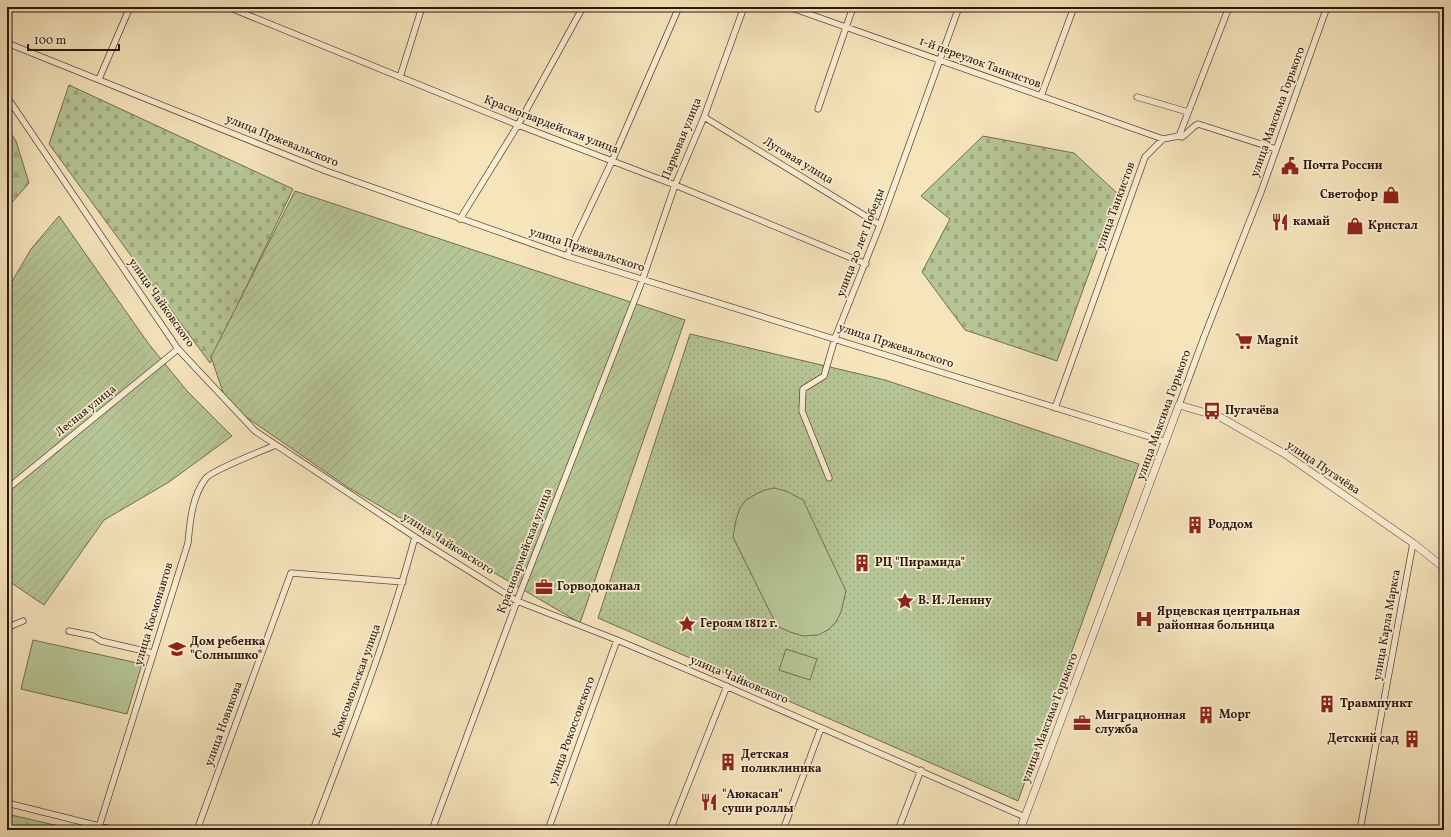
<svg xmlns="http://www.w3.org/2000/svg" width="1451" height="837" viewBox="0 0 1451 837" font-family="Vollkorn,serif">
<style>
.grass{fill:url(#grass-dots);stroke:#716e50}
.forest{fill:url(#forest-firs);stroke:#716e50}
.cemetery{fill:url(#cemetery-stones);stroke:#716e50}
.garden{fill:url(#garden-furrows);stroke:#716e50}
.pitch{fill:#b6c595;stroke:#716e50}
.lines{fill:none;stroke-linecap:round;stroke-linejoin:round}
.minor-casing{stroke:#5e4a37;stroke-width:7}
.tertiary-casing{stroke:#5e4a37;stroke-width:8}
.minor{stroke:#f9edd3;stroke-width:5.5}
.tertiary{stroke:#f9edd3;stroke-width:7}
.labels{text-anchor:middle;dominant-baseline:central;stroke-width:3.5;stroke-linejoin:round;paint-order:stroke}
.street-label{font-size:12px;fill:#2c170b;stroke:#f9edd3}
.poi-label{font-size:12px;font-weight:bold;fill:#2c170b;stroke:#f9edd3;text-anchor:start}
</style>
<defs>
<pattern id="grass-dots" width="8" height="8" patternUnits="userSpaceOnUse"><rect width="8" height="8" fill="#b6c595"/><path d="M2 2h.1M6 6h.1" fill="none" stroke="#9da87f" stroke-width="1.8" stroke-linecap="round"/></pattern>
<pattern id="forest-firs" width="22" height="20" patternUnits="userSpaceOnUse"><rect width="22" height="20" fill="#b6c595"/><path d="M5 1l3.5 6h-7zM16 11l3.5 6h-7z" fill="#9da87f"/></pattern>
<pattern id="cemetery-stones" width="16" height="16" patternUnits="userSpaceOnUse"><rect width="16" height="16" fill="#b6c595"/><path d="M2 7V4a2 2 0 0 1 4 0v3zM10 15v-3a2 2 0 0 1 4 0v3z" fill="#9da87f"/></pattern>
<pattern id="garden-furrows" width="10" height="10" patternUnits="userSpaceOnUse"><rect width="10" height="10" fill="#b6c595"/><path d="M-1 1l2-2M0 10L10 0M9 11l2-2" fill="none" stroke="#9da87f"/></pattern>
</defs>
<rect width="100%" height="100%" fill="#f6e4bb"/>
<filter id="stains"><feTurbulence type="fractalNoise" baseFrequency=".005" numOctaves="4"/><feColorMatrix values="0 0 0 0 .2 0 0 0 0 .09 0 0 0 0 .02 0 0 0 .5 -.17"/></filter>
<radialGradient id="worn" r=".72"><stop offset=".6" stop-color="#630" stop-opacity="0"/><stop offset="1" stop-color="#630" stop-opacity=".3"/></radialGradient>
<path class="grass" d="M690,334L885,380L1139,464L1018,801L598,618Z"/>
<path class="forest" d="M7,128L16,141L29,183L7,208Z
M7,814L76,830H7Z"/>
<path class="cemetery" d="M69,85L293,189L210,363L49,144Z
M983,136L1074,153L1118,194L1057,361L965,330L922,272L950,219L921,196Z"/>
<path class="garden" d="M295,191L685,320L580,623L349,488L227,404L211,357Z
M59,216L148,343L187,391L232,436L169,482L104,520L44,605L7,580V290L31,249Z"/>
<path class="pitch" d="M774,488L786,491L803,500L846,591L841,612L836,622L828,630L818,635L803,636L790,632L777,626L733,537L736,520L740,508L746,500L756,494L765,490Z
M33,640L142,664L127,714L21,689Z
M786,649L817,659L810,680L779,670Z"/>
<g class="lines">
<g class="minor-casing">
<path id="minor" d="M228,7L518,125L675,185L866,264
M789,7L1163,139
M7,48L12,45L326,171L567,256L1166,442
M400,77L422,7
M99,79L130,7
M1041,96L1074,7
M7,97L178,349L255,431L415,537L517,601L617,640L719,683L1025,817
M1137,97L1188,112
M818,109L853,7
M704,117L880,225
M1177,136L1182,137C1188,133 1192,127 1198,124L1276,149
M460,219L518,125L583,7
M567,256L612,161L679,7
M1179,405L1204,337L1261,192L1327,7
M1055,408L1145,157L1163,139L1179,136L1229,7
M829,478L802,411L803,389L824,376L835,338L880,225L959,7
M7,489L178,349
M7,630L11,626L23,621
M69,631L93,636L101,641L153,653
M7,803L115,830
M98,830L188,543C190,521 192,496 206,478C214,469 262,451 276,445
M197,830L291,573L403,582
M313,830C350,733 388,637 415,537
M432,830L517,601L642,281L675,185L704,117L744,7
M548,830L617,640
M670,830L727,686
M783,830L821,728
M898,830L921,770
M1360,830L1413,543"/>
</g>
<g class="tertiary-casing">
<path id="tertiary" d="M1020,830L1179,405L1220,417L1285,454L1413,543L1444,568"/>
</g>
<use href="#minor" class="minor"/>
<use href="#tertiary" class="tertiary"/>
</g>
<defs>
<g id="civic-bare" transform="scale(1.38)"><path d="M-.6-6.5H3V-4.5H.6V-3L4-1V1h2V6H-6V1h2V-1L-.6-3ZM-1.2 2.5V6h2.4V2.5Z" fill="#8f2418" stroke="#f9edd3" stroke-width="2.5" paint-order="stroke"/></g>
<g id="shop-bare" transform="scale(1.38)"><path d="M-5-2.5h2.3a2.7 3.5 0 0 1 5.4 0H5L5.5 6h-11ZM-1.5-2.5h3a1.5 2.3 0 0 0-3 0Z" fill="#8f2418" stroke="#f9edd3" stroke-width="2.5" paint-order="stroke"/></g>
<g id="restaurant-bare" transform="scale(1.38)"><path d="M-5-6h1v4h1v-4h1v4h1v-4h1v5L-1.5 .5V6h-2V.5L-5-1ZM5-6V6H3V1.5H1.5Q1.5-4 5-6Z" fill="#8f2418" stroke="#f9edd3" stroke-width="2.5" paint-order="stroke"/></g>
<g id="supermarket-bare" transform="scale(1.38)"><path d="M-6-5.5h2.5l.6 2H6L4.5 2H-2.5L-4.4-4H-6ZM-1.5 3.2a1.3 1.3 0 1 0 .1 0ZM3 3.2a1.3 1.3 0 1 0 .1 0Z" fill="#8f2418" stroke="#f9edd3" stroke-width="2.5" paint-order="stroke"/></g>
<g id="bus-bare" transform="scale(1.38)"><path d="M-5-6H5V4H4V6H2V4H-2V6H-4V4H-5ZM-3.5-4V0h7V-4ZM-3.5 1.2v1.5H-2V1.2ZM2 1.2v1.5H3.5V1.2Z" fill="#8f2418" stroke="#f9edd3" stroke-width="2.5" paint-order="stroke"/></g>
<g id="building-bare" transform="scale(1.38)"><path d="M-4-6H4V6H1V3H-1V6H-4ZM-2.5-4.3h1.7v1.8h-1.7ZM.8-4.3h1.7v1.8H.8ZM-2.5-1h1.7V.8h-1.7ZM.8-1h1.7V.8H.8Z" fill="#8f2418" stroke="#f9edd3" stroke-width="2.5" paint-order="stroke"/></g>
<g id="office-bare" transform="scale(1.38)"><path d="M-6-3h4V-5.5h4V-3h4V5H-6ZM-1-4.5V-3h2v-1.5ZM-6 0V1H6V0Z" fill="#8f2418" stroke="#f9edd3" stroke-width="2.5" paint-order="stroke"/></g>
<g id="sight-bare" transform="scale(1.38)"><path d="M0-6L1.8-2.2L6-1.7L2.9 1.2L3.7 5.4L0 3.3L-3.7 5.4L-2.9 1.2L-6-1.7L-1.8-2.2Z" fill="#8f2418" stroke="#f9edd3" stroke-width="2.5" paint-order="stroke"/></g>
<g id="hospital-bare" transform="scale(1.38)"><path d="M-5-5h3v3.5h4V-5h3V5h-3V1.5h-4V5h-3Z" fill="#8f2418" stroke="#f9edd3" stroke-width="2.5" paint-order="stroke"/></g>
<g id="school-bare" transform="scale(1.38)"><path d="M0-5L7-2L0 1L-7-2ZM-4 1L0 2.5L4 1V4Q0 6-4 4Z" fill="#8f2418" stroke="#f9edd3" stroke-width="2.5" paint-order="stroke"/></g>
</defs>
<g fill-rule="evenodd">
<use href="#civic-bare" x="1290" y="166"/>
<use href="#shop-bare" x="1391" y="195"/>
<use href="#restaurant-bare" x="1280" y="222"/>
<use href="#shop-bare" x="1355" y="226"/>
<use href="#supermarket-bare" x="1244" y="341"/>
<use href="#bus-bare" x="1212" y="411"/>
<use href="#building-bare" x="1195" y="525"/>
<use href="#building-bare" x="862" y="563"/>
<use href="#office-bare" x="544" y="587"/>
<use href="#sight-bare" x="905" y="601"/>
<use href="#hospital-bare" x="1144" y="619"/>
<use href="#sight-bare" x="687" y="624"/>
<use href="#school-bare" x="177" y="649"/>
<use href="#building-bare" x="1327" y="704"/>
<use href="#building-bare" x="1206" y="715"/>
<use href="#office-bare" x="1082" y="723"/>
<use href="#building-bare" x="1412" y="739"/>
<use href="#building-bare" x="728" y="762"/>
<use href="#restaurant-bare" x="709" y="802"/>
</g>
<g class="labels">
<g class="street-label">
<text transform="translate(980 63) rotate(20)">1-й переулок Танкистов</text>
<text transform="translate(1278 112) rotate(-70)">улица Максима Горького</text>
<text transform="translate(551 125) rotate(21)">Красногвардейская улица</text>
<text transform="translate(682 139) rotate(-68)">Парковая улица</text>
<text transform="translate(282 141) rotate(22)">улица Пржевальского</text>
<text transform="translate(798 161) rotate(31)">Луговая улица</text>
<text transform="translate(1116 206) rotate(-70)">улица Танкистов</text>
<text transform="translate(861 243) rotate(-69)">улица 20 лет Победы</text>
<text transform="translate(587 250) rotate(18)">улица Пржевальского</text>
<text transform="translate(161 303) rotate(55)">улица Чайковского</text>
<text transform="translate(896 346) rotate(18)">улица Пржевальского</text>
<text transform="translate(86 411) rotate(-39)">Лесная улица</text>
<text transform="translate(1164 415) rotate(-70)">улица Максима Горького</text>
<text transform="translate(1323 468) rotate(34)">улица Пугачёва</text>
<text transform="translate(448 544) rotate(32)">улица Чайковского</text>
<text transform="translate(525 551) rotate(-69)">Красноармейская улица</text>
<text transform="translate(154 614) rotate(-73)">улица Космонавтов</text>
<text transform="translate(1387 625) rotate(-80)">улица Карла Маркса</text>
<text transform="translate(739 680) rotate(23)">улица Чайковского</text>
<text transform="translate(357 681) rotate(-70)">Комсомольская улица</text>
<text transform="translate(1050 718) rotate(-69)">улица Максима Горького</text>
<text transform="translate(224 724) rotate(-70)">улица Новикова</text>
<text transform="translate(572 731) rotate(-70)">улица Рокоссовского</text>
</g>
<g class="poi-label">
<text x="1303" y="166">Почта России</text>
<text x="1378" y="195" text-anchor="end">Светофор</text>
<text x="1293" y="222">камай</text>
<text x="1368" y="226">Кристал</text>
<text x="1257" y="341">Magnit</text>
<text x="1225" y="411">Пугачёва</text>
<text x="1208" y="525">Роддом</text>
<text x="875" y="563">РЦ "Пирамида"</text>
<text x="557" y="587">Горводоканал</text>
<text x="918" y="601">В. И. Ленину</text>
<text x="1157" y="612">Ярцевская центральная<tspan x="1157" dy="14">районная больница</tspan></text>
<text x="700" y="624">Героям 1812 г.</text>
<text x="190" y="642">Дом ребенка<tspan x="190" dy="14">"Солнышко"</tspan></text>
<text x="1340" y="704">Травмпункт</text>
<text x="1219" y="715">Морг</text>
<text x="1095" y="716">Миграционная<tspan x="1095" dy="14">служба</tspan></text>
<text x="1399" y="739" text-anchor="end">Детский сад</text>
<text x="741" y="755">Детская<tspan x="741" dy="14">поликлиника</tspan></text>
<text x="722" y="795">"Аюкасан"<tspan x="722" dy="14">суши роллы</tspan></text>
</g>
</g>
<rect width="1451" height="837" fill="none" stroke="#f6e4bb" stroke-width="24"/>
<rect x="8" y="8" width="1435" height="821" fill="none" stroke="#2c170b" stroke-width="2"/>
<rect x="12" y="12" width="1427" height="813" fill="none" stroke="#2c170b"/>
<path d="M28 44v6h91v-6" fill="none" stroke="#2c170b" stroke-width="2"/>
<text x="34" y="44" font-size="12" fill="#2c170b" stroke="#f9edd3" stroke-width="3" paint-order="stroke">100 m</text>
<rect width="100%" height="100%" filter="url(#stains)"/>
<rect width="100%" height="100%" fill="url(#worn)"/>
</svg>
